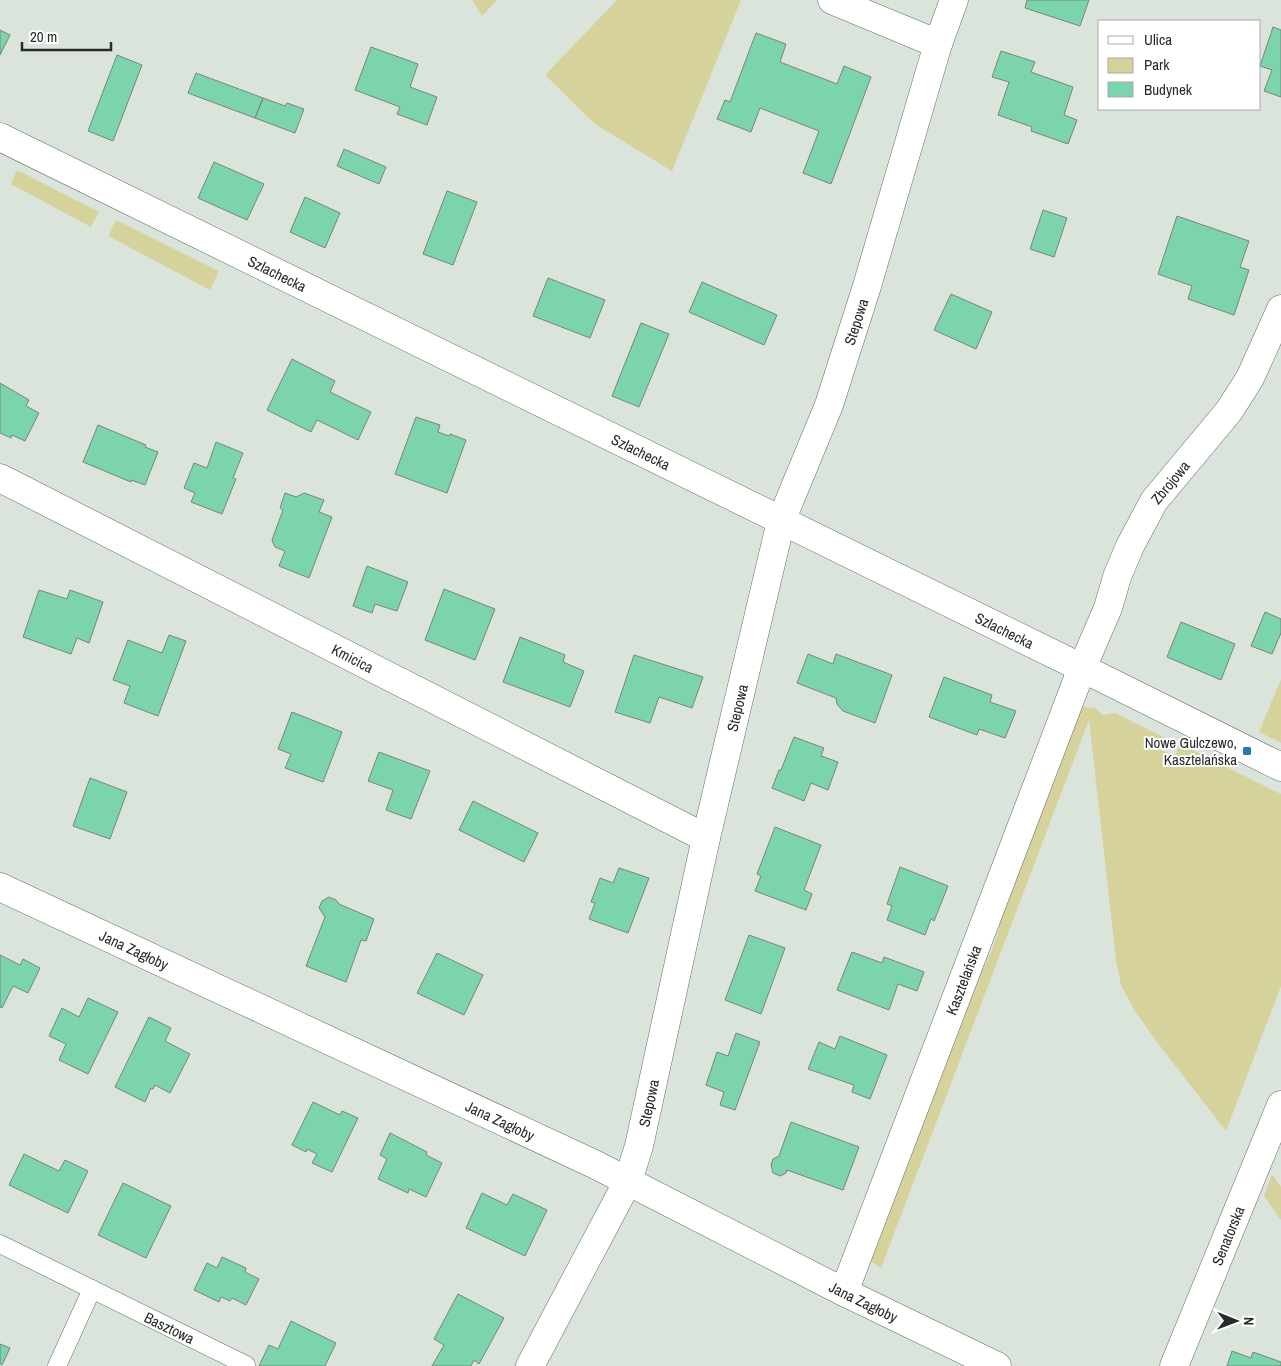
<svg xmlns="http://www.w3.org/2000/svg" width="1281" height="1366" viewBox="0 0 1281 1366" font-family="'Archivo Narrow',sans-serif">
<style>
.green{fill:#d5d29c}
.building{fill:#7bd4ac;stroke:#79847e}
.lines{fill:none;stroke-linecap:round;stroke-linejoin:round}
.service-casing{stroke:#646c64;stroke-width:19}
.minor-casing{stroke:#646c64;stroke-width:29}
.service{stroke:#fff;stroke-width:18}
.minor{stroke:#fff;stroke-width:28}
.poi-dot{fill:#2a77a9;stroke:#fff;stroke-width:2}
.labels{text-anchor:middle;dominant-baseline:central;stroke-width:4;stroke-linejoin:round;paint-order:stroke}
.street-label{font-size:15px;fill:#282b28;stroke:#fff}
.poi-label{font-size:15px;fill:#282b28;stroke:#fff;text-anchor:end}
</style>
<rect width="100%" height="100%" fill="#dbe4db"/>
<path class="green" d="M472,0H497L482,16Z
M617,0H741L672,171L595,124L545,75Z
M17,170L99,212L91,227L11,184Z
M116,220L219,271L210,290L108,236Z
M1281,679V743L1259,732Z
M1082,707L1095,708L1103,715L1115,713L1165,738L1161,750L1175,756L1180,744L1281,794V986L1226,1131L1157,1042L1135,1011L1121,985L1116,960L1089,720L881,1268L869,1260L975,982C987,965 1002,931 1001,910L1072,719Z
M1272,1174L1281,1187V1220L1264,1196Z"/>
<path class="building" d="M1027,0H1089L1080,26L1025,8Z
M1273,27L1281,30V97L1264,91L1272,70L1260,66Z
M0,30L10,35L0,55Z
M756,33L786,44L780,62L837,84L844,66L871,77L831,184L803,173L819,131L760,108L751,132L717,119L725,100L730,102Z
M371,47L418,64L410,87L437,97L427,125L397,114L400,107L355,90Z
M1001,51L1035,62L1031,72L1073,87L1064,115L1077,120L1068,144L1031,131L1032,127L998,115L1009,82L992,77Z
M117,55L142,65L113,141L88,131Z
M196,73L263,98L255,118L188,93Z
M263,98L285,106L287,103L304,109L295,133L255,118Z
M344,149L386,167L379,184L337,166Z
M214,162L264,184L247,220L198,198Z
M447,191L477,202L453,265L423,254Z
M305,197L340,213L325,248L290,232Z
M1043,210L1067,218L1054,257L1030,249Z
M1177,216L1249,241L1240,267L1249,270L1234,315L1188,299L1192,286L1158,274Z
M548,278L605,300L590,338L533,316Z
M702,282L777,315L764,345L689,312Z
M951,294L992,312L976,349L934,330Z
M641,323L669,334L639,407L612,396Z
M292,359L335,381L330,392L371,412L358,440L317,420L311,432L267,410Z
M0,383L29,400L26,406L39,413L25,441L12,435L11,438L0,433Z
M416,417L440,425L438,432L449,436L450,434L466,440L447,493L395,474Z
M98,425L146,445L145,447L158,452L145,485L131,480V482L83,462Z
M216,442L243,453L233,478L236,479L222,514L191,502L195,493L184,488L194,463L207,468Z
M285,493L296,497L304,493L324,500L319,512L332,517L309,578L279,566L285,551L275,547L272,540L283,510L280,508Z
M367,566L408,582L397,611L375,604L372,613L353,606Z
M444,589L495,609L475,660L425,640Z
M39,590L67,599L70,590L103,602L89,643L77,638L71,654L23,637Z
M1265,612L1281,619V633L1272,654L1251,646Z
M1181,622L1235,644L1221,680L1167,657Z
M169,635L186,641L158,716L124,703L130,686L113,680L128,640L162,653Z
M520,637L565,655L563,662L584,671L570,707L503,682Z
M808,654L833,664L836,654L892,675L875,723L843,711L837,704L836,698L797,683Z
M634,655L703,677L692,708L659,697L650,723L615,712Z
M944,677L992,695L990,702L1016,711L1005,738L979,729L977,735L929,717Z
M292,712L342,732L323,782L285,768L291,754L278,749Z
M794,737L824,748L821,756L838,762L828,790L811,783L804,801L772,788L779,770H781Z
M379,752L430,771L411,819L386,810L393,790L368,781Z
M90,778L127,792L110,839L73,826Z
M473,801L538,833L524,862L459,830Z
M775,827L821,845L804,890L812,894L806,910L755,891L761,876L757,874Z
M900,867L948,886L934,921L931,919L925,935L887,920L892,906L887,904Z
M619,868L649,878L628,933L589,919L595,903L591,902L600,878L613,883Z
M329,897L336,900L339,904L374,919L366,941L361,940L346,982L306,966L325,917L319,908L322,901Z
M749,935L785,948L761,1014L725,1000Z
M852,952L882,963L884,957L924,972L917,991L898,984L889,1010L837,990Z
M437,953L483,975L464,1015L417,993Z
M0,955L20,965L23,959L40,968L28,993L13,986L2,1008L0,1007Z
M88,998L118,1012L88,1074L59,1060L66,1044L49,1036L62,1008L79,1017Z
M149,1017L171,1028L165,1041L190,1054L170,1093L155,1085L153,1089L151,1088L145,1102L115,1087Z
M736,1033L760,1042L735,1110L720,1105L724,1092L706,1085L717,1052L728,1056Z
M840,1036L887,1055L870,1099L852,1092L854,1085L808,1069L819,1042L835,1049Z
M313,1102L340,1115L342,1111L358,1118L332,1172L312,1163L317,1154L307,1149L306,1152L292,1145Z
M791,1122L859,1147L843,1190L787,1170L786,1173L780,1176L773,1173L771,1165L773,1159L779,1156Z
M390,1133L427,1152L426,1155L442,1163L426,1197L409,1189L408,1193L378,1179L387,1159L380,1155Z
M24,1154L59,1171L65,1160L88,1171L68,1213L9,1185Z
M123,1183L171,1206L146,1258L98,1235Z
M482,1193L507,1205L513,1194L547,1210L525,1256L466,1228Z
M222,1257L246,1268L245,1272L259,1279L246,1305L232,1298L230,1301L221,1297L219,1302L194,1290L207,1263L217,1268Z
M458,1294L504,1318L479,1364L474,1360L471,1366H432L444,1345L434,1339Z
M291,1321L336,1343L325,1366H259L269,1345L278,1349Z
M0,1344L10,1348L2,1365L0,1364Z
M1232,1351L1251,1358L1253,1352L1281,1362V1366H1227Z"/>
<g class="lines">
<g class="service-casing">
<g id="service">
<path id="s1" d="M0,1244L246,1365"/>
<path d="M57,1366L92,1289"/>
</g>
</g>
<g class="minor-casing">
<g id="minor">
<path d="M832,0L938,44"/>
<path id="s2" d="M0,137L1082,668L1281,767"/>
<path id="s3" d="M0,478L706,838"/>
<path id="s4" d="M0,887L594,1164L844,1292L997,1366"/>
<path id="s5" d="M844,1292L1082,668L1108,608L1117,577L1130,546L1154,501L1229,411L1250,378L1281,309"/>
<path id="s6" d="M530,1366L628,1181L639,1146L706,838L781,521L829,405L867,286L938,44L954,0"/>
<path id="s7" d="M1174,1366L1281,1105"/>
</g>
</g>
<use href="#service" class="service"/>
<use href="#minor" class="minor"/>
</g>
<rect class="poi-dot" x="1242" y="746" width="10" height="10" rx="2.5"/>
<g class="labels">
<g class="street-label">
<text stroke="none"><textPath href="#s2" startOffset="309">Szlachecka</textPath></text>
<text stroke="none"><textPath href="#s6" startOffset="1100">Stepowa</textPath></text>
<text stroke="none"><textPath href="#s2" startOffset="714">Szlachecka</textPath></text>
<text stroke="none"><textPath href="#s5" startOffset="875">Zbrojowa</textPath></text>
<text stroke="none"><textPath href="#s2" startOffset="1119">Szlachecka</textPath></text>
<text stroke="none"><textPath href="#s3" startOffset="396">Kmicica</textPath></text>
<text stroke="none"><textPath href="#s6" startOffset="695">Stepowa</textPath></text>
<text stroke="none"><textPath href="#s4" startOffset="148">Jana Zagłoby</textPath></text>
<text stroke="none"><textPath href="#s5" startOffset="334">Kasztelańska</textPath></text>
<text stroke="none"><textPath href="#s6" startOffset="290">Stepowa</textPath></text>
<text stroke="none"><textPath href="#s4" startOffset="552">Jana Zagłoby</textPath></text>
<text stroke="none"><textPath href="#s7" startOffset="141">Senatorska</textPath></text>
<text stroke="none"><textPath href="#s4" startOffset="958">Jana Zagłoby</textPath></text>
<text stroke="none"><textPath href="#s1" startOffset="189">Basztowa</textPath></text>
</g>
<g class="poi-label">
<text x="1237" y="742">Nowe Gulczewo,<tspan x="1237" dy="17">Kasztelańska</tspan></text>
</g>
</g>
<rect x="1098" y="20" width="162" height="90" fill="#ffffff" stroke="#a9aaa9"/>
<rect x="1108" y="36" width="25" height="8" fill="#ffffff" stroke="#a9aaa9"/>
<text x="1144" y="45" font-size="15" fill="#282b28">Ulica</text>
<rect x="1108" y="58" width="25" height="15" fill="#d5d29c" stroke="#a9aaa9"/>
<text x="1144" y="70" font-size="15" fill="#282b28">Park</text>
<rect x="1108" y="82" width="25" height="15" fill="#7bd4ac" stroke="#a9aaa9"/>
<text x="1144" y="95" font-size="15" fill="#282b28">Budynek</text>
<g transform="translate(1236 1321) rotate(91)" stroke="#ffffff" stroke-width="4" paint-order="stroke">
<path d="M0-4L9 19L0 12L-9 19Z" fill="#282b28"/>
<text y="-8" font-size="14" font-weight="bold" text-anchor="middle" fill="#282b28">N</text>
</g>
<path d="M22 42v8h89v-8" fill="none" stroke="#282b28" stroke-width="2.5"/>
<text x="30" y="42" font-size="15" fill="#282b28" stroke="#ffffff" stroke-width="4" paint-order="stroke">20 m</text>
</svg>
